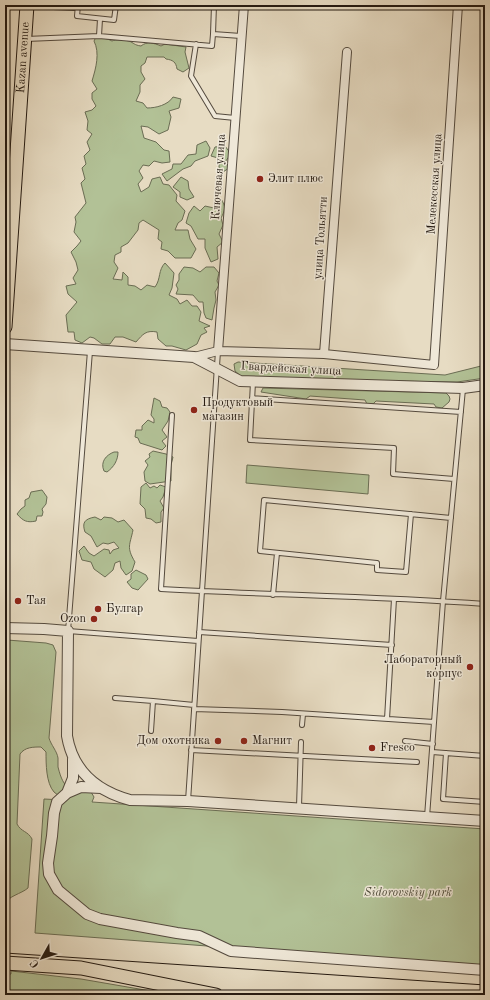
<svg xmlns="http://www.w3.org/2000/svg" width="490" height="1000" viewBox="0 0 490 1000" font-family="'Old Standard TT',serif">
<style>
.green{fill:#b2c196;stroke:#6a6d54}
.lines{fill:none;stroke-linecap:round;stroke-linejoin:round}
.service-casing{stroke:#544a3e;stroke-width:6}
.minor-casing{stroke:#544a3e;stroke-width:10}
.tertiary-casing{stroke:#544a3e;stroke-width:12}
.primary-casing{stroke:#231911;stroke-width:15}
.service{stroke:#efe8d8;stroke-width:4}
.minor{stroke:#efe8d8;stroke-width:8}
.tertiary{stroke:#efe8d8;stroke-width:10}
.primary{stroke:#e7dcc3;stroke-width:13}
.tram{stroke:#231911;stroke-width:1}
.poi-dot{fill:#8f2418;stroke:#efe8d8;stroke-width:1.5}
.labels{text-anchor:middle;dominant-baseline:central;stroke-width:3;stroke-linejoin:round;paint-order:stroke}
.street-label{font-size:12px;fill:#231911;stroke:#efe8d8}
.poi-label{font-size:12px;fill:#231911;stroke:#efe8d8;text-anchor:start}
.park-label{font-size:12px;font-style:italic;fill:#4e4b39;stroke:#efe8d8}
</style>
<rect width="100%" height="100%" fill="#e7dcc3"/>
<filter id="stains"><feTurbulence type="fractalNoise" baseFrequency=".005" numOctaves="4"/><feColorMatrix values="0 0 0 0 .2 0 0 0 0 .09 0 0 0 0 .02 0 0 0 .5 -.17"/></filter>
<radialGradient id="worn" r=".72"><stop offset=".6" stop-color="#630" stop-opacity="0"/><stop offset="1" stop-color="#630" stop-opacity=".3"/></radialGradient>
<path class="green" d="M96,37C102,38 107,38 112,41C116,39 125,40 129,41C134,43 134,45 141,46C147,41 154,43 161,46L165,44L186,47L185,52L189,68L183,72L177,69C176,62 173,60 166,59L164,57H147L145,63L141,66V72L145,79L140,85V92L136,101L143,103L147,108C156,108 168,105 173,97L181,99L179,108L169,111L171,117L168,130L159,134L148,127L141,126L144,138L156,142L164,150L169,151L170,162L162,163L154,161L149,166L143,165L139,171L143,178L138,184L141,192L149,187L152,179L160,177L163,184L169,185L177,195L176,201L185,211L182,220L178,223L175,230H188L190,239L196,249L191,258H175L168,251L161,249L162,242L158,239L159,230L143,220L139,223L138,230L128,243L121,247V252L115,255L114,262L118,268L113,279L122,280L123,272L128,277V285L135,286L141,290L147,285L155,287C161,279 158,270 165,263L174,273L172,288L169,295L177,299L180,304L187,300L192,306H197L201,312L199,321L210,326L204,328L207,332L201,335L197,344L186,350L172,346H166L158,339L157,332C146,330 143,334 136,342L123,337H115L110,344H102L94,338L90,337L82,343L75,340L74,332H68L66,315L77,302L68,294L66,286L76,284L73,278L78,270L76,262L71,252L77,246L81,241L74,232L76,222L75,217L86,203L81,183L85,179L82,168L86,164L84,156L90,150L87,142L92,134L87,130L88,121L85,112L92,110L96,106L92,99V93L97,89L92,81C96,68 100,53 94,41Z
M206,141L210,148L208,156L195,161L191,166L183,169L167,181L162,174L172,169L173,164H181L188,155L196,154L197,145Z
M225,146L231,154L225,162L229,168L223,172L219,169V162L218,158L211,156L215,147Z
M181,177L188,181L189,189L194,197L187,200L180,197V192L173,187Z
M221,199C226,206 225,211 221,218L223,225L219,234L223,242L217,247L218,259L211,262L205,248V239H198L191,226L186,223L189,213L194,206L200,211L205,206L214,208Z
M184,267L193,268L200,272L206,267H214L219,273L217,281L219,285L215,292L216,300L214,308L212,320L206,318L204,313L203,302H199L193,295L176,294L178,289L176,285L179,280V274Z
M238,362L445,375L485,365V378L457,382L247,379L242,377L235,371L234,364Z
M263,388L446,393L449,396L450,399L449,402L442,408L436,407L434,404L376,401L373,404H367L365,400L310,396L306,399L261,392Z
M154,398L160,401L162,407L167,408L170,412L168,421L162,430L167,437L162,441L166,446L162,450L140,443L138,438L135,437L136,430H142V426L148,420L154,423V419L151,415Z
M153,451L166,454L173,457L171,465V481L150,484L145,481L144,472L148,465L145,461L150,457L149,454Z
M114,452H118C118,460 114,467 107,472L104,471C100,462 106,455 114,452Z
M247,465L369,475L368,494L246,483Z
M146,483L150,488L154,486L157,488L160,485L166,487L163,497L160,501L164,508L161,512V522L156,523L151,519L146,518L145,509L140,504L141,487Z
M42,490L47,497L46,504L42,509L43,512L42,516H37L36,521C27,523 23,521 17,514L21,509L25,506V500L29,498L31,492Z
M95,517L101,520L104,517L112,518L118,522L124,520L133,530C130,545 126,547 135,562L132,571L126,575L121,568L120,561L115,563L113,570L105,577L94,569L91,562L82,560L79,551L84,546L89,553L94,556L104,549L109,550L110,554L113,550L119,548L114,542L108,544L103,543L97,547L91,536L85,532C82,523 84,519 95,517Z
M136,570L146,575L148,579L138,590L132,588L127,582L131,579V574Z
M7,640L46,643L53,645L56,652L49,738C51,745 57,751 58,758C58,761 58,764 58,767C64,791 70,790 91,792L94,797L92,802L485,829V967L35,933L44,799L64,800C61,797 57,795 54,792C46,783 46,764 46,752L41,747C33,747 25,747 20,754L17,824C21,832 28,831 32,839L28,888C21,894 8,896 5,904V755L7,753L8,720L5,713V641Z
M11,971L81,979L174,995H5V974H11Z"/>
<g class="lines">
<g class="service-casing">
<path id="service" d="M78,5L77,16L114,20L116,5
M214,5L213,34L241,36
M29,6L77,8
M99,36L100,19
M26,39L99,36L212,46L213,34
M196,44L191,76L215,116L235,118
M90,351L68,631L198,641
M253,382L250,440L394,448L393,474L454,479
M252,398L461,412
M172,415L161,589C269,595 377,596 485,604
M411,514L406,572L377,570V563L260,551L264,500L451,518
M273,595L277,553
M199,632L392,645
M115,698L153,701
M194,709L282,712L434,722
M387,719L394,599
M302,725L303,714
M151,731L153,701L194,705
M405,741L433,744
M191,750L417,762
M432,752L485,756
M446,753L443,799L485,802
M188,801L218,351
M299,807L301,742
M427,817L443,601L463,389"/>
</g>
<g class="minor-casing">
<path id="minor" d="M218,351L244,5
M324,354L347,52
M194,357L218,351L324,354L434,365L458,5"/>
</g>
<g class="tertiary-casing">
<path id="tertiary" d="M5,344L194,357L240,381L463,388L485,385
M5,628L44,629L68,631L67,736C73,771 97,791 130,800L188,801L485,821
M73,759V778L67,793L57,802L54,813L52,836L48,863L49,874L58,890L87,914L100,919L177,933L199,936L231,951L485,970
M67,793L81,787L101,788"/>
</g>
<g class="primary-casing">
<g id="primary">
<path id="s1" d="M5,327L27,5"/>
<path d="M5,963L81,968L216,995"/>
</g>
</g>
<use href="#service" class="service"/>
<use href="#minor" class="minor"/>
<use href="#tertiary" class="tertiary"/>
<use href="#primary" class="primary"/>
<path class="tram" d="M5,953L485,985"/>
</g>
<g class="poi-dot">
<circle cx="260" cy="179" r="4"/>
<circle cx="194" cy="410" r="4"/>
<circle cx="18" cy="601" r="4"/>
<circle cx="98" cy="609" r="4"/>
<circle cx="94" cy="619" r="4"/>
<circle cx="470" cy="667" r="4"/>
<circle cx="218" cy="741" r="4"/>
<circle cx="244" cy="741" r="4"/>
<circle cx="372" cy="748" r="4"/>
</g>
<g class="labels">
<g class="street-label">
<text stroke="none"><textPath href="#s1" startOffset="270">Kazan avenue</textPath></text>
<text transform="translate(219 177) rotate(-86)">Ключевая улица</text>
<text transform="translate(435 184) rotate(-86)">Мелекесская улица</text>
<text transform="translate(321 238) rotate(-86)">улица Тольятти</text>
<text transform="translate(291 369) rotate(3)">Гвардейская улица</text>
</g>
<g class="poi-label">
<text x="268" y="179">Элит плюс</text>
<text x="202" y="403">Продуктовый<tspan x="202" dy="14">магазин</tspan></text>
<text x="26" y="601">Тая</text>
<text x="106" y="609">Булгар</text>
<text x="86" y="619" text-anchor="end">Ozon</text>
<text x="462" y="660" text-anchor="end">Лабораторный<tspan x="462" dy="14">корпус</tspan></text>
<text x="210" y="741" text-anchor="end">Дом охотника</text>
<text x="252" y="741">Магнит</text>
<text x="380" y="748">Fresco</text>
</g>
<g class="park-label">
<text x="408" y="893">Sidorovskiy park</text>
</g>
</g>
<rect width="490" height="1000" fill="none" stroke="#e7dcc3" stroke-width="20"/>
<rect x="6" y="6" width="478" height="988" fill="none" stroke="#231911" stroke-width="2"/>
<rect x="10" y="10" width="470" height="980" fill="none" stroke="#231911"/>
<g transform="translate(42 958) rotate(231)" stroke="#efe8d8" stroke-width="3" paint-order="stroke">
<path d="M0-3L7 15L0 10L-7 15Z" fill="#231911"/>
<text y="-6" font-size="11" font-weight="bold" text-anchor="middle" fill="#231911">С</text>
</g>
<rect width="100%" height="100%" filter="url(#stains)"/>
<rect width="100%" height="100%" fill="url(#worn)"/>
</svg>
